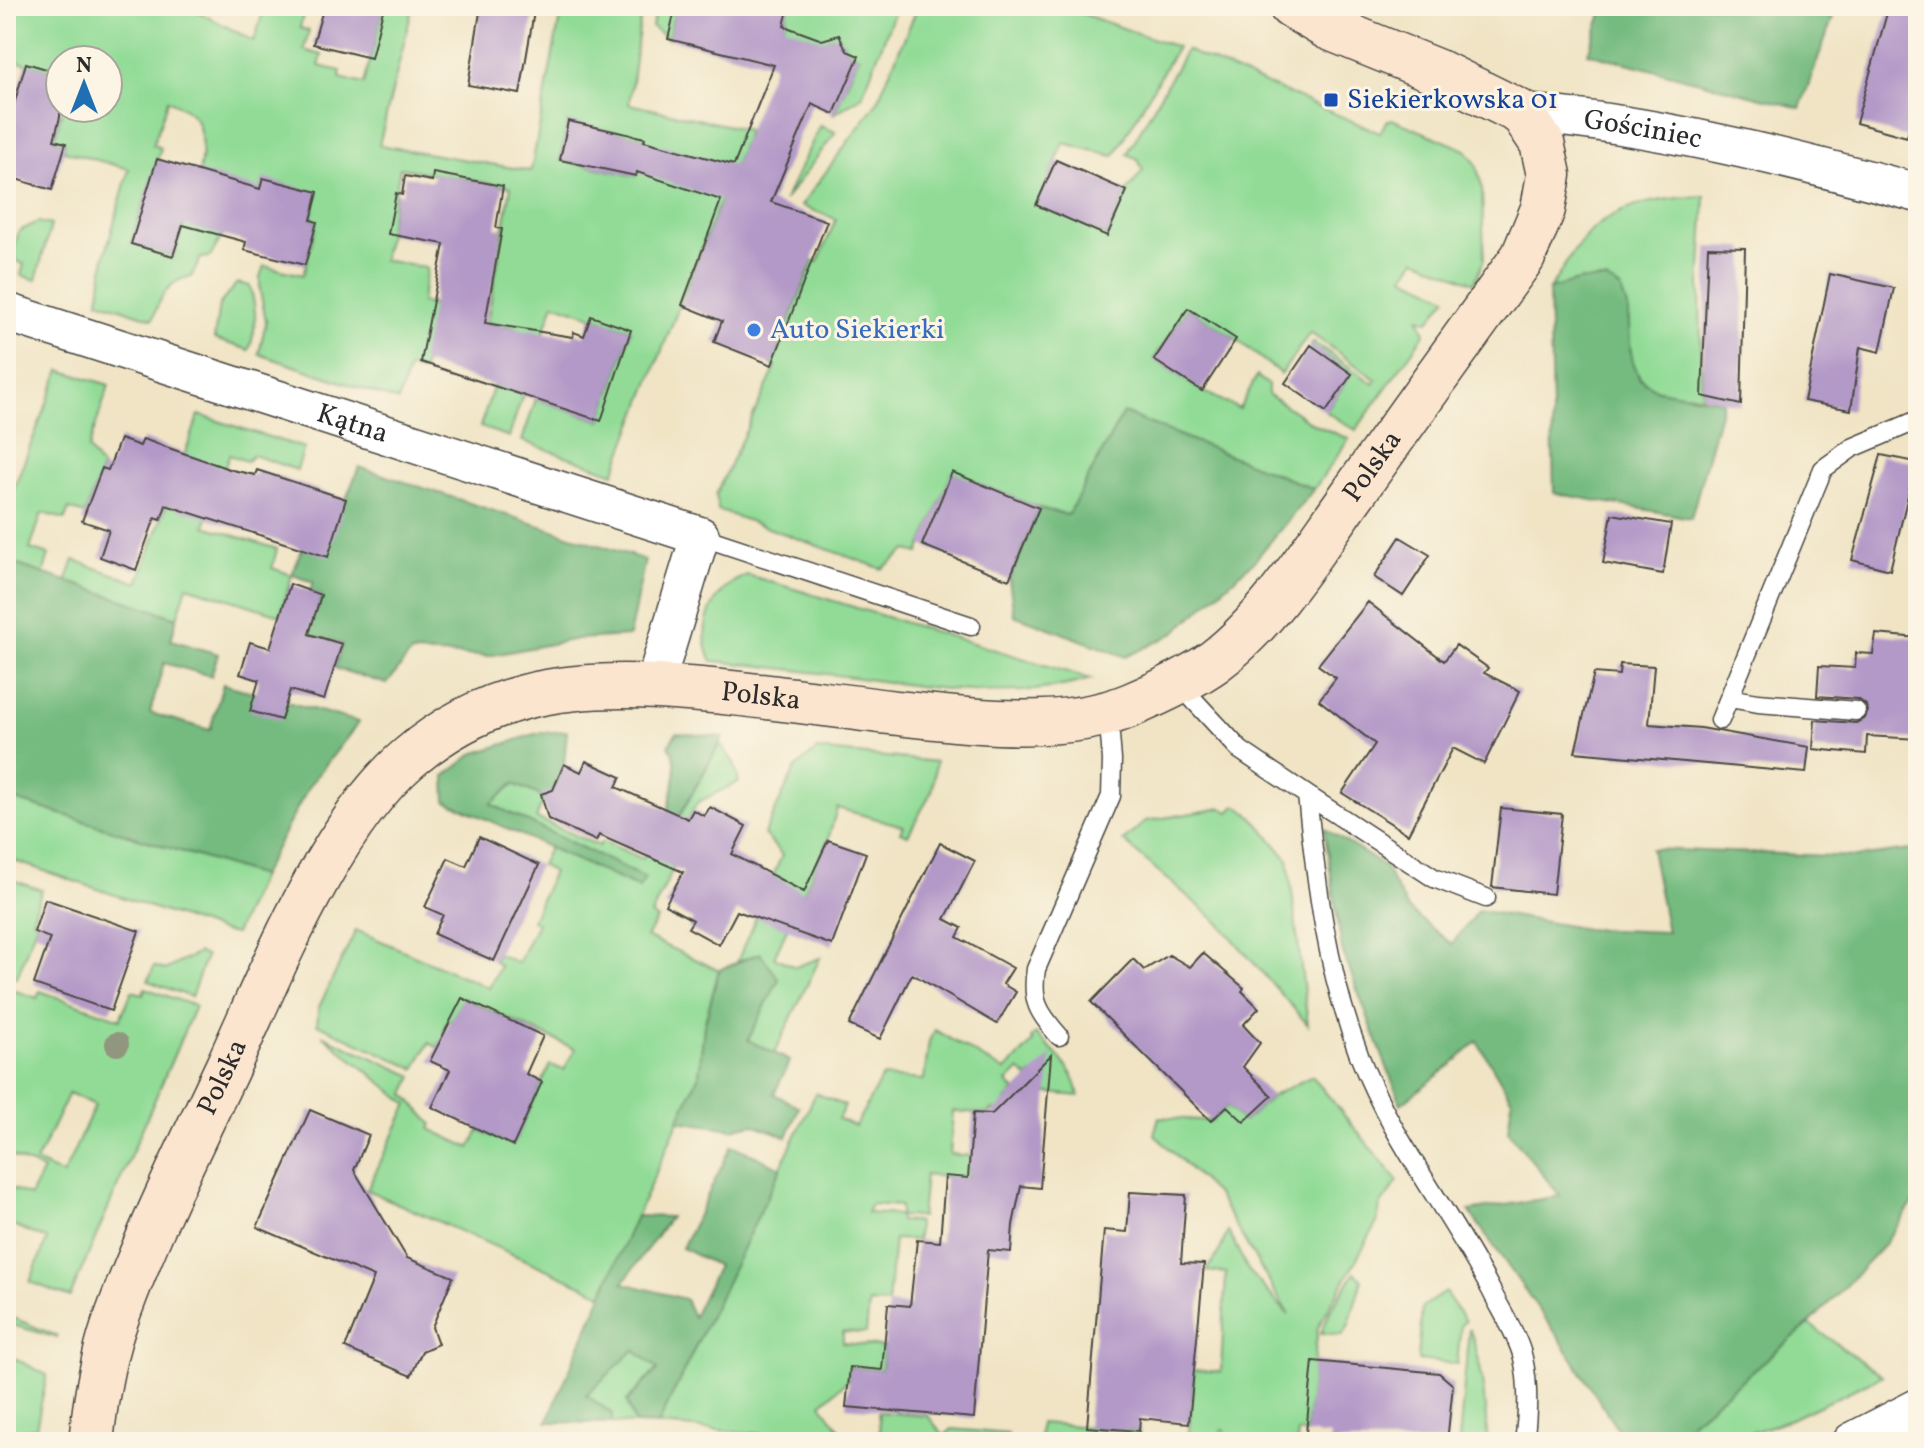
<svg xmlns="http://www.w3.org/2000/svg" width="1924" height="1448" viewBox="0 0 1924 1448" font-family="Vollkorn,serif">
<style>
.green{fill:#91db96;stroke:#5e8360;stroke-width:2;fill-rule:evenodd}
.forest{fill:#74bb7f;stroke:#507355;stroke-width:2}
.building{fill:#b399c7}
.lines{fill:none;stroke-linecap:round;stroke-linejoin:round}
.lane-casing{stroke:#494742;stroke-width:21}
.street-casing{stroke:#494742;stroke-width:41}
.secondary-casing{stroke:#494742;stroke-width:47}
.lane{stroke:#fff;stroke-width:18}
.street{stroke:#fff;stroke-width:38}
.secondary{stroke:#fbe5cf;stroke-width:44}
.tree{fill:#91967f}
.transit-dot{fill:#1a4fb4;stroke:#fcf5e5;stroke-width:3}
.shop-dot{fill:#3f7fe0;stroke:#fcf5e5;stroke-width:3}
.labels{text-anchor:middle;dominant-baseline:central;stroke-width:6;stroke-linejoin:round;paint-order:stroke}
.transit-label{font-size:28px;fill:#164399;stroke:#fcf5e5;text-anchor:start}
.street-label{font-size:28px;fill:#2b2b2b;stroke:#fcf5e5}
.shop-label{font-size:28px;fill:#366cbe;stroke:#fcf5e5;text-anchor:start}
</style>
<rect width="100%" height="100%" fill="#fcf5e5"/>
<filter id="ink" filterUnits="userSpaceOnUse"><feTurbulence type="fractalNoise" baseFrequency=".0125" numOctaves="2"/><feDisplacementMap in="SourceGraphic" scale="16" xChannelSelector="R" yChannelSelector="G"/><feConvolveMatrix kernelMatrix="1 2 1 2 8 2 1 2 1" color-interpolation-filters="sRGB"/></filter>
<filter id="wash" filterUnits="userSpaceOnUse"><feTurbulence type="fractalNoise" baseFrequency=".006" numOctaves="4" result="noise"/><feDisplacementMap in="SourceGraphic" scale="32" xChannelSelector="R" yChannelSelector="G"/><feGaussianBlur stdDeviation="1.8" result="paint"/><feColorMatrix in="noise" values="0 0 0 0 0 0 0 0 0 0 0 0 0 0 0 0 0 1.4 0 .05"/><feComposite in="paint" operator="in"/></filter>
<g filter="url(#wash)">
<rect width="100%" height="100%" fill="#f0e4c5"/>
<path class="green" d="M6,6H187L254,41L265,6H305L300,28L309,31L304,50L322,55L319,66L341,71L340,78L364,84L384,6H413L379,145L531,171L562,6H642L629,104L748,130L614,473L522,441L536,399L601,421L631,330L554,303L542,338L513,327L487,323L511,187L400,168L383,260L427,268L421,303L434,305L441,317L422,372L409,368L398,401L259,354L266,321L260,291V277L264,266L303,275L317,222L311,220L318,192L259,191L235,185L222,236L210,257L201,258L191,277C168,279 159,299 153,319L99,301L105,255L129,169L64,151L65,143L54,140L63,108H108V60H60V73L6,58ZM168,100C178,105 192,111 197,122C213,158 184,221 173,256L131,243L161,148L153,145ZM568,122L644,138L636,176L560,160Z
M656,6H676L668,39L652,27Z
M789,6H897L862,96L834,114L859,56L847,51L842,41L832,37L774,65Z
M918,6H1060L1177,47L1114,156L1064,143L1037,204L1107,236L1127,191L1143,170L1138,159L1127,154L1186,50L1380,133L1386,121L1392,119L1466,150L1476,164L1482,187L1484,260L1474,283L1416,259L1404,276L1447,297L1429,321L1419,318L1425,333L1356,430L1326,412L1351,374L1311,345L1313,342L1374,384L1377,380L1310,333L1281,374L1236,339L1188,308L1154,359L1202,391L1239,409L1257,376L1268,385V394L1313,424L1349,439L1314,489L1124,413L1068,516L1039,508L952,473L919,553L907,550L882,569L718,510L716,494L776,367L772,365L813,261L818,262L836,219L801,206L877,102Z
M820,126L836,132L784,201Z
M1705,196L1700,288L1702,396C1689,394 1670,394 1658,390C1626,379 1630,338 1628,311L1582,280L1549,289C1562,272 1573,248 1589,233C1619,203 1665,198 1705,196Z
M38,222L51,225L36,280L21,275L24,264L18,262L13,253L19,231Z
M237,283L250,286C257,311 257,326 249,350L214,339L219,305Z
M60,370L109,385L88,449L102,468L85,514L69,509L65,519L42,513L30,549L49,555L43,574L6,561V508Z
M494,385L523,394L509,437L480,427Z
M199,415L304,448L297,470L253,455L247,461L229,455L205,526L277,549L272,568L292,575L280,615L187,586L177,618L66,582L74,560L138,583Z
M748,575L1091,679C1015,702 936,689 859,678C810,672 761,665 712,661C694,629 714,586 748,575Z
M720,744L734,763L739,782L698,802L693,810L666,861L675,865L651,915L657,919L646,937L719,970L704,1026L699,1075L602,1294L367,1190L408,1104L322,1035L413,1076L405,1094L432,1124L430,1129L470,1148L479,1130L513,1145L550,1065L564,1070L575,1049L463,998L453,1019L447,1021L444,1029L445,1035L437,1047L429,1043L415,1069L317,1024L319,1007L356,930L489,988L500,966L494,961L497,954L518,963L537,923L532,920L553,872L541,865L549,848L639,888L644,878L490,804L514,784L545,797L536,818L599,846L602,841L643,859L668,811L679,817Z
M817,750L936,762L932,791L908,835L900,832L903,826L837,808L828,840L774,957L795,967L820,958L774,1054L748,1041L760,953L737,962L782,855L764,834L795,769Z
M6,797L261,876L235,934L221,931L6,858Z
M1236,805L1252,816L1288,859L1308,1025L1219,923L1123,841L1146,821L1222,808L1229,812Z
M6,878L42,890L32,919L37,922L17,978L7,974L6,976Z
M198,953L206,956L191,997L148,981L154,966L165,970Z
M6,988L37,998L40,991L120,1019L132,991L143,994L145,988L195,1006L70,1297L30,1282L47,1239L6,1223V1186L30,1196L43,1170L6,1154ZM69,1093L95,1105L63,1175L36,1162Z
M935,1030L1005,1071L1033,1042L1031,1038L1036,1034C1054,1053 1075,1068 1079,1096L1048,1093L1032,1074L1028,1078L1019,1070L1007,1082L1015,1091L1004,1102L1003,1112L991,1110L990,1114L953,1111L950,1154L970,1156L968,1179L925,1175L921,1217L899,1216L900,1221L918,1222L917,1240L894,1239L888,1304L869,1303L866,1333L843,1332V1343L884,1347L882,1370L850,1367L849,1379L821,1404L842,1432L880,1433L878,1412L928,1416L944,1436L952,1429L1008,1434L1007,1442H854L658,1425L816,1093L845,1106L838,1119L855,1126L882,1077L924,1080L929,1041ZM871,1204L900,1206V1215L867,1213Z
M1312,1076L1398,1181L1380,1206L1377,1223L1318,1327L1306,1433L1298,1432L1297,1442H1232L1224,1429L1211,1442H1188L1194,1370L1221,1372L1226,1273L1205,1271L1218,1255L1228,1231L1248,1270L1289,1315L1217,1195L1154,1134L1159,1117L1211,1121L1227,1106L1244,1122L1272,1096Z
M1355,1272L1362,1280L1348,1327L1342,1335L1321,1333L1330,1311Z
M1445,1292L1465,1321L1461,1325L1457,1364L1418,1360L1422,1307Z
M6,1315L57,1336V1338L6,1323Z
M1809,1324L1882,1376L1793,1418L1725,1442H1667Z
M1469,1328C1484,1364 1484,1404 1488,1442H1459Z
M634,1349L658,1368L627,1401L635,1424L611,1423L612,1414L586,1395Z
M6,1354L47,1375L36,1428L6,1433Z
M1040,1423L1139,1431L1138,1442H1039Z"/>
<path class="forest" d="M1605,6H1837L1800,108L1588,53Z
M1582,280H1607L1621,289L1628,311L1631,357L1640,379L1658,390L1723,401L1691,518L1554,493L1549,289Z
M1123,413L1314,489L1255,560L1173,634L1126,657L1014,615L1009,580L1039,508L1068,515Z
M359,467L645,560L629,636L577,639L488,656L411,653L387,684L335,668L342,644L300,632L317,609L321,595L310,591L313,582L292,575L306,537L346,499Z
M6,561L177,618L171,640L218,654L211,676L164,663L150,713L210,730L223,684L359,722L309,786L261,876L6,797Z
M567,731L564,764L553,790L549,792L546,798L514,784L491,804L645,878L639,888L446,801L445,776L473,754L538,733Z
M676,733L723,737L679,817L668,811C672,790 682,765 669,745Z
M1324,828L1384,866L1408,909L1452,944L1478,910L1586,929L1667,932L1651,849L1857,857L1918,849V1196L1884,1245L1809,1324L1667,1442H1626L1559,1338L1469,1211L1560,1196L1508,1131L1512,1100L1477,1041L1455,1062L1401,1104L1342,950Z
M760,953L779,979L748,1040L790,1061L774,1094L799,1107L787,1137L753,1124L732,1129L678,1121L699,1075L704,1026L719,970Z
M732,1145L781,1168L658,1425L635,1424L627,1401L658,1369L634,1350L586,1395L613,1414L611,1423L547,1422L636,1216L670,1217L623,1283L685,1299L693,1317L718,1266L682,1248Z"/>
<g id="blocks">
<path class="building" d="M324,6H384L371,58L313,44Z
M481,6H535L520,94L468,85Z
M676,6H789L784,26L822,40L839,35L847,51L859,56L834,114L812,104L771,202L827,221L772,365L714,342L722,321L682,305L721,200L637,172L636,176L560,160L568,121L645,138L644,141L734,165L774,65L668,39Z
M1889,6H1918V96L1907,137L1856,123Z
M26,63L60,73V117L54,140L66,143L52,190L6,176V132Z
M157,159L260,189L263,178L318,192L311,220L317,222L305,265L244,250L246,242L183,225L173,256L131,244Z
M1056,160L1127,191L1107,236L1036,205Z
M433,173L503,186L496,228L502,229L485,323L573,337L574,332L584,336L591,316L631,330L601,421L421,362L444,244L388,234L396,193L402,195L405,176L432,181Z
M1708,247L1745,248L1741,405L1702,396Z
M1830,274L1894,288L1880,352L1860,347L1851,410L1804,401Z
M1188,308L1236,339L1202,391L1154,360Z
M1311,345L1352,374L1326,412L1285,383Z
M120,439L140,446L143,439L232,470L255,475L257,470L346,499L328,557L166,505L161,520L155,518L136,570L100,557L109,530L82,521L102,468L108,470Z
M1881,455L1916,462L1890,570L1852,560Z
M952,472L1039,508L1009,580L922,545Z
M1612,514L1671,524L1663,574L1603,563Z
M1400,537L1430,555L1403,596L1374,577Z
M290,584L321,595L309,634L342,644L324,700L290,690L281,720L250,711L259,680L240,674L250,642L270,648Z
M1368,602L1444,661L1456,645L1488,668L1484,673L1520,691L1484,764L1453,748L1408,834L1342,793L1375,744L1319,700L1336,678L1318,665Z
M1876,634L1918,638V739L1867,736L1866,754L1813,749L1815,720L1856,723L1865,718L1868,711L1866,705L1858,699L1817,696L1819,666L1855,668L1856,653L1873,654Z
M1620,664L1654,666L1649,724L1701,728L1809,747L1806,773L1575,752L1594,673L1619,675Z
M586,761L621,777L616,787L688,819L693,810L704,816L710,807L746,826L732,854L804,892L828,840L866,853L832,945L737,911L719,945L688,928L693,920L665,905L683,872L599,835L596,841L548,819L541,794L553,790L564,764L581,772Z
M1501,808L1562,814L1553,894L1492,887Z
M479,837L539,865L494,961L434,934L443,915L425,907L448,858L466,866Z
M940,843L975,861L945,919L962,928L957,937L1013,968L1003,984L1016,992L997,1024L912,974L880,1039L849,1025Z
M45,899L139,931L111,1011L34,984L50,938L34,932Z
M1203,953L1244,988L1242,991L1259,1008L1243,1025L1260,1043L1243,1067L1272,1096L1244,1122L1227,1106L1211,1121L1091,1002L1133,959L1144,970L1169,955L1190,967Z
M462,998L543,1036L526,1074L542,1082L513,1146L432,1107L450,1070L430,1061Z
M1051,1055L1040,1188L1021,1186L1013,1225L1011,1252L988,1250L974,1418L846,1407L850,1367L882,1370L888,1304L910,1306L917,1240L940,1242L945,1176L968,1178L973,1113L992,1114Z
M310,1110L369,1135L354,1170L407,1258L453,1277L432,1327L438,1344L422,1351L411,1376L345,1348L374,1277L257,1227Z
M1130,1192L1186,1195L1181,1263L1204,1264L1189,1423L1140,1418L1139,1431L1087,1427L1104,1230L1127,1232Z
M1313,1361L1439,1373L1453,1385L1447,1442H1330L1331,1436L1306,1433Z"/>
</g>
</g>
<g filter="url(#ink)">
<use href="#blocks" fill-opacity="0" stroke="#494742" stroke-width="2"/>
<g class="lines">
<g class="lane-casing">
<path id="lane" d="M700,536L971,626
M1178,683L1240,750L1307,795C1316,884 1327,971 1359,1055C1392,1141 1450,1211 1492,1292C1502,1312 1518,1336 1523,1358C1529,1385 1528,1414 1524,1442
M1729,698L1758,703L1856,711
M1720,720L1823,469L1852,448L1918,420
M1307,795L1434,878L1486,898
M1059,1036C1038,1012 1031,1001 1036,969L1111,796L1112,760L1108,711"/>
</g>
<g class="street-casing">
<g id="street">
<path id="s1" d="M1522,113C1656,124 1788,158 1918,193"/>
<path id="s2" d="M6,312L700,536L654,687"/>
<path d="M1852,1442L1918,1408"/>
</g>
</g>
<g class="secondary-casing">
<g id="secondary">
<path id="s3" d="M91,1442C95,1404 101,1364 113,1328C144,1239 188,1151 228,1066C273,969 328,827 410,757C485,694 562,682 658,687C735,691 812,703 889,712C961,720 1063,734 1131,705C1159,693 1190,679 1215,661C1267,622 1312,551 1350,498C1407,417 1465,337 1523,257L1543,209L1549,175L1542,143L1522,113L1443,74L1327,27L1291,6"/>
</g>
</g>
<use href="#lane" class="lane"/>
<use href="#street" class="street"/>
<use href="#secondary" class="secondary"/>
</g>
<circle class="tree" cx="117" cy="1044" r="12"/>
</g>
<rect class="transit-dot" x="1323" y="92" width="16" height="16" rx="4"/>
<circle class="shop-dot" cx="754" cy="330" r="8"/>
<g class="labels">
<g class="transit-label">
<text x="1347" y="100">Siekierkowska 01</text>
</g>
<g class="street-label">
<text stroke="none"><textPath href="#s1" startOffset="122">Gościniec</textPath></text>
<text stroke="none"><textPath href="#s2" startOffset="364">Kątna</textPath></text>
<text stroke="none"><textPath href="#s3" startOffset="1852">Polska</textPath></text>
<text stroke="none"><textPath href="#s3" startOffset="1132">Polska</textPath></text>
<text stroke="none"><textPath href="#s3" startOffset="390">Polska</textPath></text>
</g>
<g class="shop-label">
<text x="770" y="330">Auto Siekierki</text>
</g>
</g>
<rect width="1924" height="1448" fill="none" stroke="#fcf5e5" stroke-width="32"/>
<g transform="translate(84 84)"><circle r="38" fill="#fcf5e5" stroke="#a8a49b" stroke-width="2"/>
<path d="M0-6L14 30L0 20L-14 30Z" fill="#1f6fb2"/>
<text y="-12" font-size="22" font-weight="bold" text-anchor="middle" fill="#2b2b2b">N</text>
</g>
</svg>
